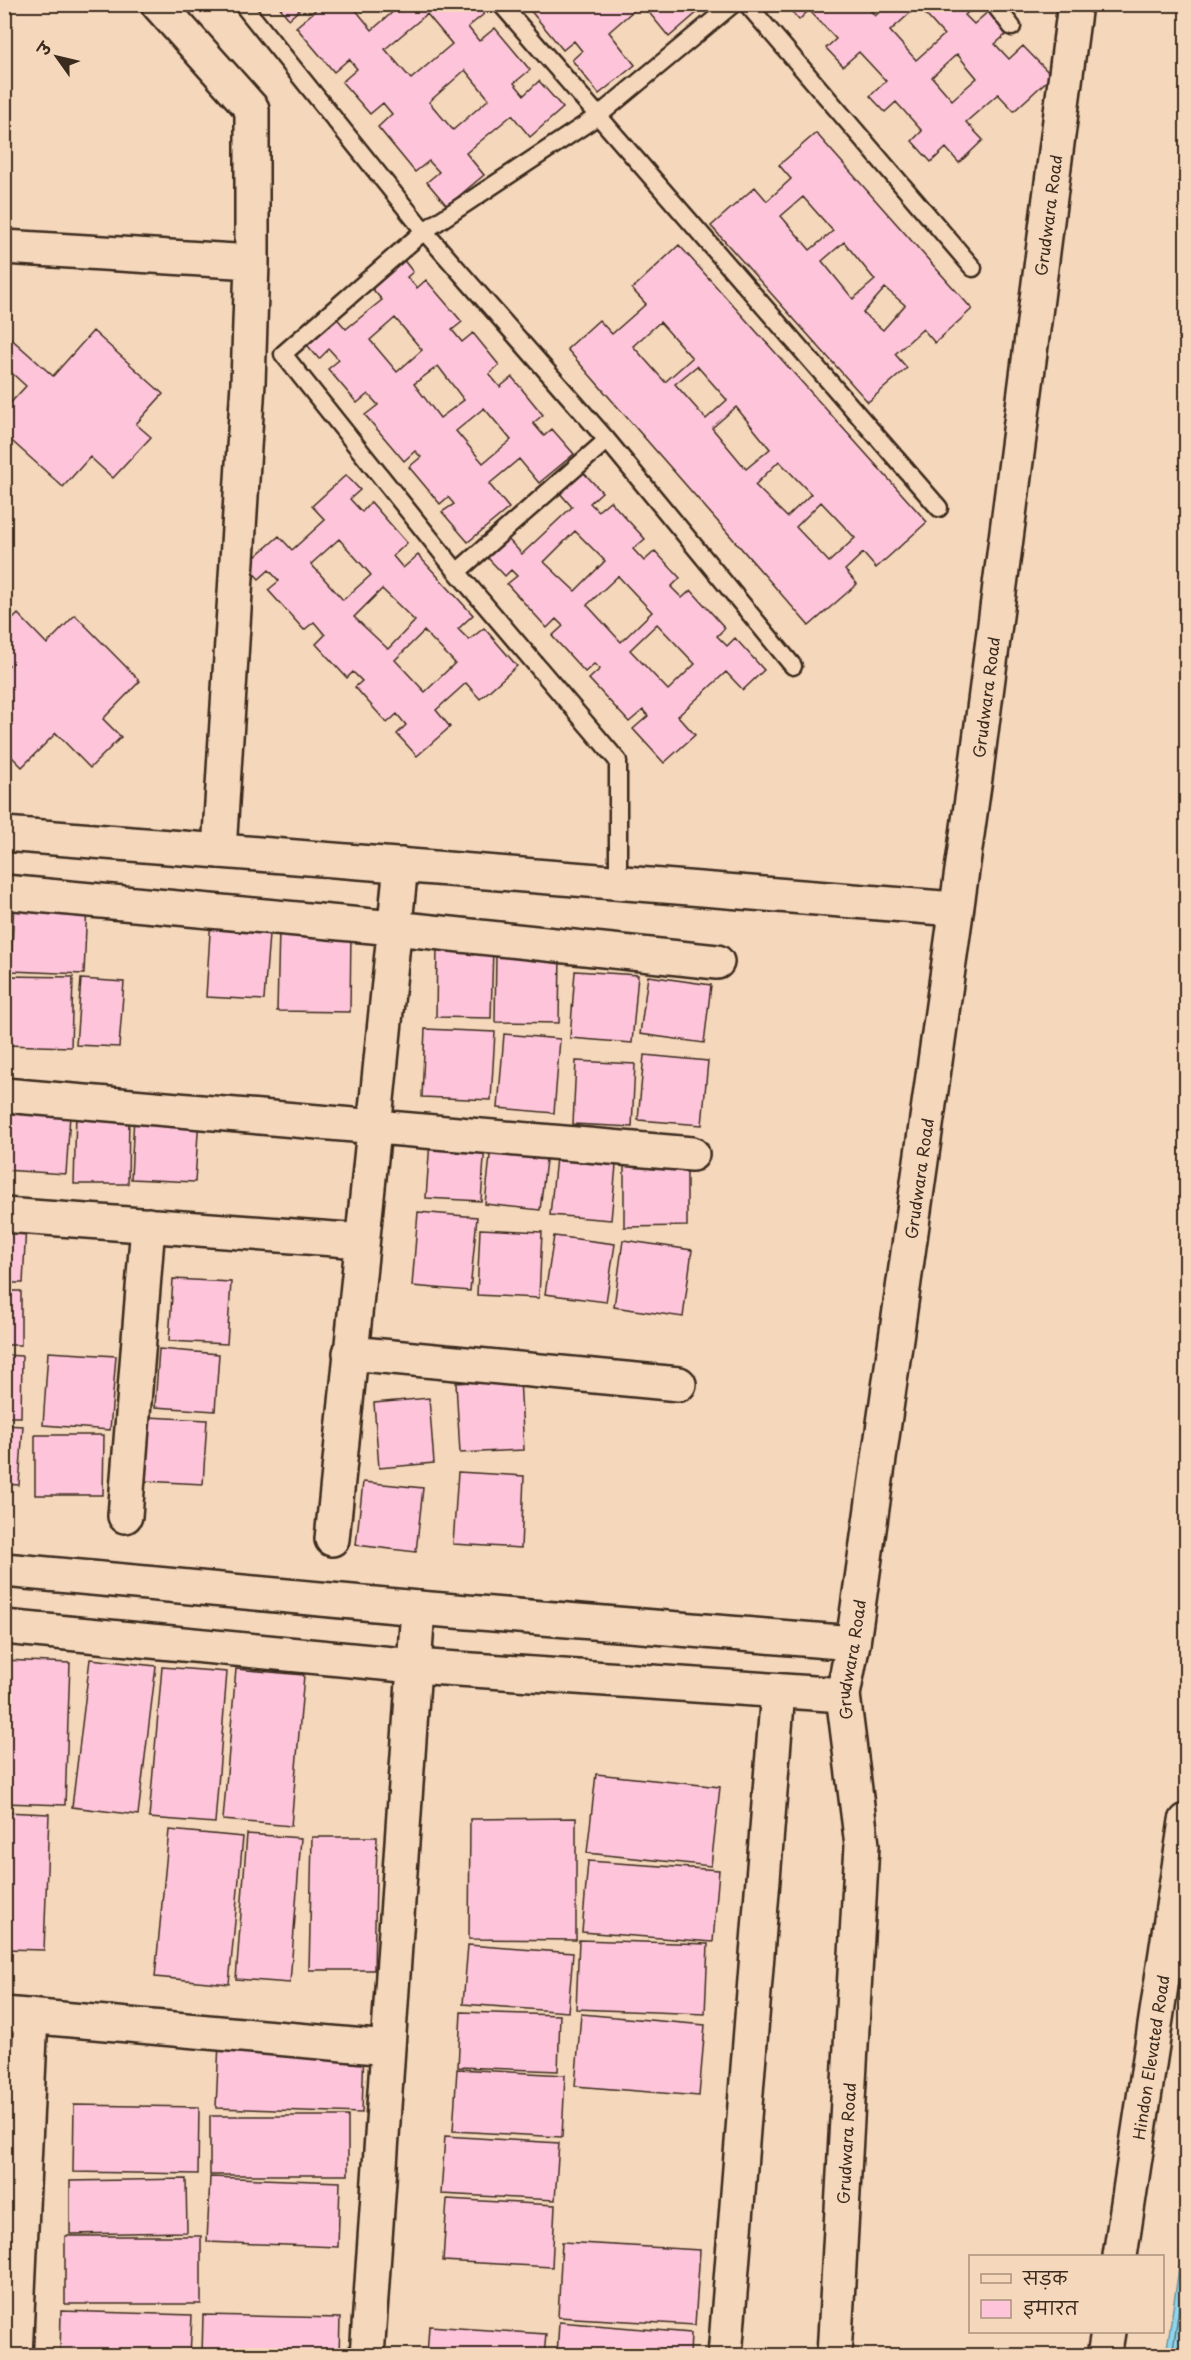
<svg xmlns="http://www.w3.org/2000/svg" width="1191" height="2360" viewBox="0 0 1191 2360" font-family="'Playpen Sans','Playpen Sans Deva',sans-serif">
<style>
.water{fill:#8ed6f0;stroke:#6d919c;stroke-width:1.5}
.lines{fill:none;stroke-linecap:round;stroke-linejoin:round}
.shore{stroke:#5c6f72;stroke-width:1.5}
.building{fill:#fec5da;stroke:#3b2a1e;stroke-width:1.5;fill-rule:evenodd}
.service-casing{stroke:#3b2a1e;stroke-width:21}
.minor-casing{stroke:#3b2a1e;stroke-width:38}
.tertiary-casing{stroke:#3b2a1e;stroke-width:38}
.motorway-casing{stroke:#3b2a1e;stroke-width:38}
.service{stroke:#f5d7bb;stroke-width:16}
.minor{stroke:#f5d7bb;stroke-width:33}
.tertiary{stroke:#f5d7bb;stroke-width:33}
.motorway{stroke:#f5d7bb;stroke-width:33}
.labels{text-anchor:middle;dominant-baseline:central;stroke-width:4.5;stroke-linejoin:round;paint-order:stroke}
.street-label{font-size:16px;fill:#3b2a1e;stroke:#f5d7bb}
</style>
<rect width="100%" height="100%" fill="#f5d7bb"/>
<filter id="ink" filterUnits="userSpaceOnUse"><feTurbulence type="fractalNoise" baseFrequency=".0167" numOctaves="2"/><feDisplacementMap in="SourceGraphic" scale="12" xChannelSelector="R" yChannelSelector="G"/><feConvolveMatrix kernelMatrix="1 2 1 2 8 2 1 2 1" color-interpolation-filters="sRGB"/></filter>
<g filter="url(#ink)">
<path class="water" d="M1186,2222V2355H1166Z"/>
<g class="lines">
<path class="shore" d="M1172,2356L1186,2261"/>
</g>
<path class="building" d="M277,4H306L289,19Z
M309,4H351L372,30L402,4H475L484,14L468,27L479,41L495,28L530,70L514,83L524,95L539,81L563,108L530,137L512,115L466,153L484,175L447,206L427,182L439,172L429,161L415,172L378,127L392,114L383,103L370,114L342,82L357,69L349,59L334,72L296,27L315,11ZM427,14L452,44L411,79L385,49ZM465,70L489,99L453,130L429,102Z
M525,4H595L599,9L604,4H641L609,32L635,65L599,94L572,60L582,51L574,41L563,50Z
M642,4H707L669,37Z
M785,4H865L875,16L889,4H977L965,15L974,24L990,10L1010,31L995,44L1009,59L1023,46L1052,76L1014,111L998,94L966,122L983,140L959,163L946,148L931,162L912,141L922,131L896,102L885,112L870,96L886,81L859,52L843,66L826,48L836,39L809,10L799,20ZM918,6L944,35L916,60L890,31ZM957,54L977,78L952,100L932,77Z
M816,133L972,309L935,343L923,329L895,354L907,368L868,402L711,226L755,187L767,201L791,179L779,165ZM803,197L833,231L810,250L781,216ZM844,242L875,280L853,299L822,261ZM885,288L905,305L883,330L863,313Z
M679,245L927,522L876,568L863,553L845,570L857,584L809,626L567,349L599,320L612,334L646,304L632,289ZM660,322L692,358L665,382L633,346ZM697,366L727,400L706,419L675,384ZM736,407L770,449L746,469L712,428ZM779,461L811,494L787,517L755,485ZM821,502L855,538L829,562L796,527Z
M402,258L413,272L407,277L417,288L426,280L462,322L452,330L462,342L473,333L499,365L489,374L500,387L512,377L543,415L533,423L544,436L552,429L574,454L539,483L519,459L489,484L509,508L468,542L442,512L454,504L448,497L440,504L409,467L421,457L415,451L404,461L365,415L378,405L368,394L357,403L328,369L339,360L329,349L319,359L303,340L333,314L346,329L382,300L369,285ZM395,318L422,350L397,372L370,340ZM438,366L464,400L440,418L414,384ZM484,408L511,440L483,463L456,431Z
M93,331L163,394L136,424L151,437L113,478L90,457L63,487L4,434V410L26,386L4,366V339L8,336L53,376Z
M581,470L602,492L590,503L598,511L610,501L645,539L633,549L644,561L655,551L680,578L671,587L682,598L691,590L725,628L717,636L727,646L735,638L764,670L743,690L726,672L678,716L695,735L664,763L633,729L648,716L643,710L629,722L589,679L600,669L594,664L585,672L552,636L563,626L556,619L547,628L507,584L517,576L511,570L505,576L487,557L507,538L522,554L572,507L558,491ZM575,531L605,561L575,591L544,562ZM618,576L652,612L621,642L587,605ZM657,624L695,664L668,690L630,650Z
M346,475L360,490L350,499L362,512L371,502L407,543L393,556L403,568L418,555L473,615L458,629L469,640L484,628L517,666L480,699L466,683L436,710L450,727L417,756L397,734L406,725L397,714L387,723L355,687L362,681L353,672L347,678L316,644L325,635L314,622L304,630L268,590L279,581L269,570L259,579L246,565L279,536L292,550L325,520L312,506ZM339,539L371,575L343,600L311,564ZM382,589L415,621L388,649L354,617ZM424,631L455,663L425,692L395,660Z
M18,614L47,644L75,615L140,681L103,719L121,737L90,768L56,733L22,767L4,749V670L9,665L4,661V628Z
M14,901L87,904L84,974L11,971Z
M211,917L270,921L264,1000L206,997Z
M279,929L351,930L350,1012L277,1011Z
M437,946L493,947L491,1018L436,1017Z
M496,952L560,953L559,1023L495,1022Z
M575,971L638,975L632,1043L570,1038Z
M7,976L73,977L71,1047L5,1045Z
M648,976L711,985L704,1043L640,1034Z
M81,979L124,982L119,1047L76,1045Z
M425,1029L495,1032L491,1100L422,1097Z
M504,1034L560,1039L554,1113L498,1108Z
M644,1055L708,1061L702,1125L638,1120Z
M576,1061L635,1064L632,1127L573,1124Z
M6,1111L70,1115L66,1174L4,1170Z
M76,1113L129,1114L128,1184H74Z
M134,1114L199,1116L195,1182L131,1179Z
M430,1141L485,1144L481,1201L426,1198Z
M491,1146L547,1152L540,1210L485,1204Z
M557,1148L617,1154L611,1220L550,1215Z
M687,1164V1226L624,1227V1165Z
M418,1212L477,1217L470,1291L412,1286Z
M4,1225H26L23,1283H4Z
M480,1229L542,1232L539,1298L477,1295Z
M554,1236L615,1244L606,1302L545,1294Z
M623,1240L692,1250L683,1317L614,1307Z
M173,1279L231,1282L227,1344L169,1341Z
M4,1291H21V1345H4Z
M159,1349L219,1354L215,1411L155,1407Z
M48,1352L116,1356L110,1430L43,1425Z
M4,1355L22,1356L21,1417H4Z
M520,1379L524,1450L460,1453L456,1383Z
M429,1398L434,1463L379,1468L374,1403Z
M147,1417L207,1420L203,1484L144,1481Z
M4,1425L23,1426L19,1485L4,1484Z
M35,1435H104L103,1495H35Z
M458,1472L524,1476L521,1548L453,1544Z
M363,1482L423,1488L416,1552L356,1545Z
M90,1659L156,1666L138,1815L72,1807Z
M4,1660L70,1663L65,1805L4,1803Z
M162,1667L227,1672L215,1823L149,1818Z
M236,1669L304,1675L291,1826L223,1820Z
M596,1774L720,1787L711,1866L587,1853Z
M4,1812L49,1814L44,1950L4,1949Z
M576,1818V1940L469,1939L470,1819Z
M169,1830L243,1837L229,1984L155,1977Z
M247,1834L301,1838L290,1983L236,1979Z
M312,1837H377L374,1970H309Z
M588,1861L719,1870L713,1942L582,1932Z
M579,1940L708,1944L705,2014L576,2009Z
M468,1945L573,1953L568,2012L463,2004Z
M461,2012L560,2015L558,2071L458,2067Z
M581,2014L705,2025L699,2096L575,2086Z
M4,2018L19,2019L12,2094H4Z
M219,2042L364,2047L362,2113L216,2108Z
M457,2069L565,2075L562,2137L453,2131Z
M74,2105L199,2107L198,2174L73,2172Z
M210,2116H348V2175H210Z
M445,2136L559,2143L555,2200L441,2194Z
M210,2177L340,2182L338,2247L207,2242Z
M186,2179L187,2232L70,2234V2181Z
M447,2199L555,2205L552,2267L443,2261Z
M65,2236H201V2304H65Z
M562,2242L700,2250L695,2325L558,2317Z
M61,2311L192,2315L190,2356H60Z
M203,2315L340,2318L339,2356H202Z
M559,2322L691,2333L690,2356H557Z
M429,2326L546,2334L544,2356H427Z"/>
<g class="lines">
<g class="service-casing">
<path id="service" d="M242,4L424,231L607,440L793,666
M501,4L939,508
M747,4L973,268
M994,4L1012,27
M457,572L607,440
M618,883V761L457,572L283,354L424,231L598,116L733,4"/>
</g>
<g class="minor-casing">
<path id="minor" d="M158,4L252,109V262L248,383L219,851
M4,247L252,262
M4,892L394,928L717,962
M4,1095L692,1154
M4,1215L362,1241
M350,1353L679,1384
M125,1516L148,1225
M332,1539L401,865
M4,2014L388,2048
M15,2356L31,2016
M367,2356L418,1608
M725,2356L778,1691"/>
</g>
<g class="tertiary-casing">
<g id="tertiary">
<path d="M4,834L955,909"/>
<path d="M4,1570L418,1608L853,1643"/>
<path d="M4,1627L414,1666L843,1695"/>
<path id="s1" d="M834,2356L862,1845L843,1695L853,1643L976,771L1075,4"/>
</g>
</g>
<g class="motorway-casing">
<g id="motorway">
<path id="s2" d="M1120,2256L1186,1821"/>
<path d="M1104,2356L1108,2332"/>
</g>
</g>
<use href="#service" class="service"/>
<use href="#minor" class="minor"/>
<use href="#tertiary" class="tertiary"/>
<use href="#motorway" class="motorway"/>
</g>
</g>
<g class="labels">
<g class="street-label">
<text stroke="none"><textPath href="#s1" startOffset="2157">Grudwara Road</textPath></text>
<text stroke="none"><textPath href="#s1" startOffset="1671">Grudwara Road</textPath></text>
<text stroke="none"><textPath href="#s1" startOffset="1185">Grudwara Road</textPath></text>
<text stroke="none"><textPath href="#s1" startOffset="699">Grudwara Road</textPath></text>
<text stroke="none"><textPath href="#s2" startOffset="201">Hindon Elevated Road</textPath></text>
<text stroke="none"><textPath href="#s1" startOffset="213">Grudwara Road</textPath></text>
</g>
</g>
<rect width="1191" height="2360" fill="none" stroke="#f5d7bb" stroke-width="24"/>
<rect x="12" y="12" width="1167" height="2336" fill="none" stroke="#3b2a1e" stroke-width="2" filter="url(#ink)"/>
<rect x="969" y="2255" width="195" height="78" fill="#f5d7bb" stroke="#ab927c" stroke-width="1.5"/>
<rect x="981" y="2274" width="30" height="9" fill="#f5d7bb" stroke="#ab927c" stroke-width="1.5"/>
<text x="1023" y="2285" font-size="18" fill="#3b2a1e">सड़क</text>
<rect x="981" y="2300" width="30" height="18" fill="#fec5da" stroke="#ab927c" stroke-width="1.5"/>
<text x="1023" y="2315" font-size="18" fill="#3b2a1e">इमारत</text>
<g transform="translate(57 57) rotate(304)" stroke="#f5d7bb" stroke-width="4.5" paint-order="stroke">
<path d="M0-4.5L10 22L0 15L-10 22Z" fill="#3b2a1e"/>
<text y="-9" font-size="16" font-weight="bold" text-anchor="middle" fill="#3b2a1e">उ</text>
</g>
</svg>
